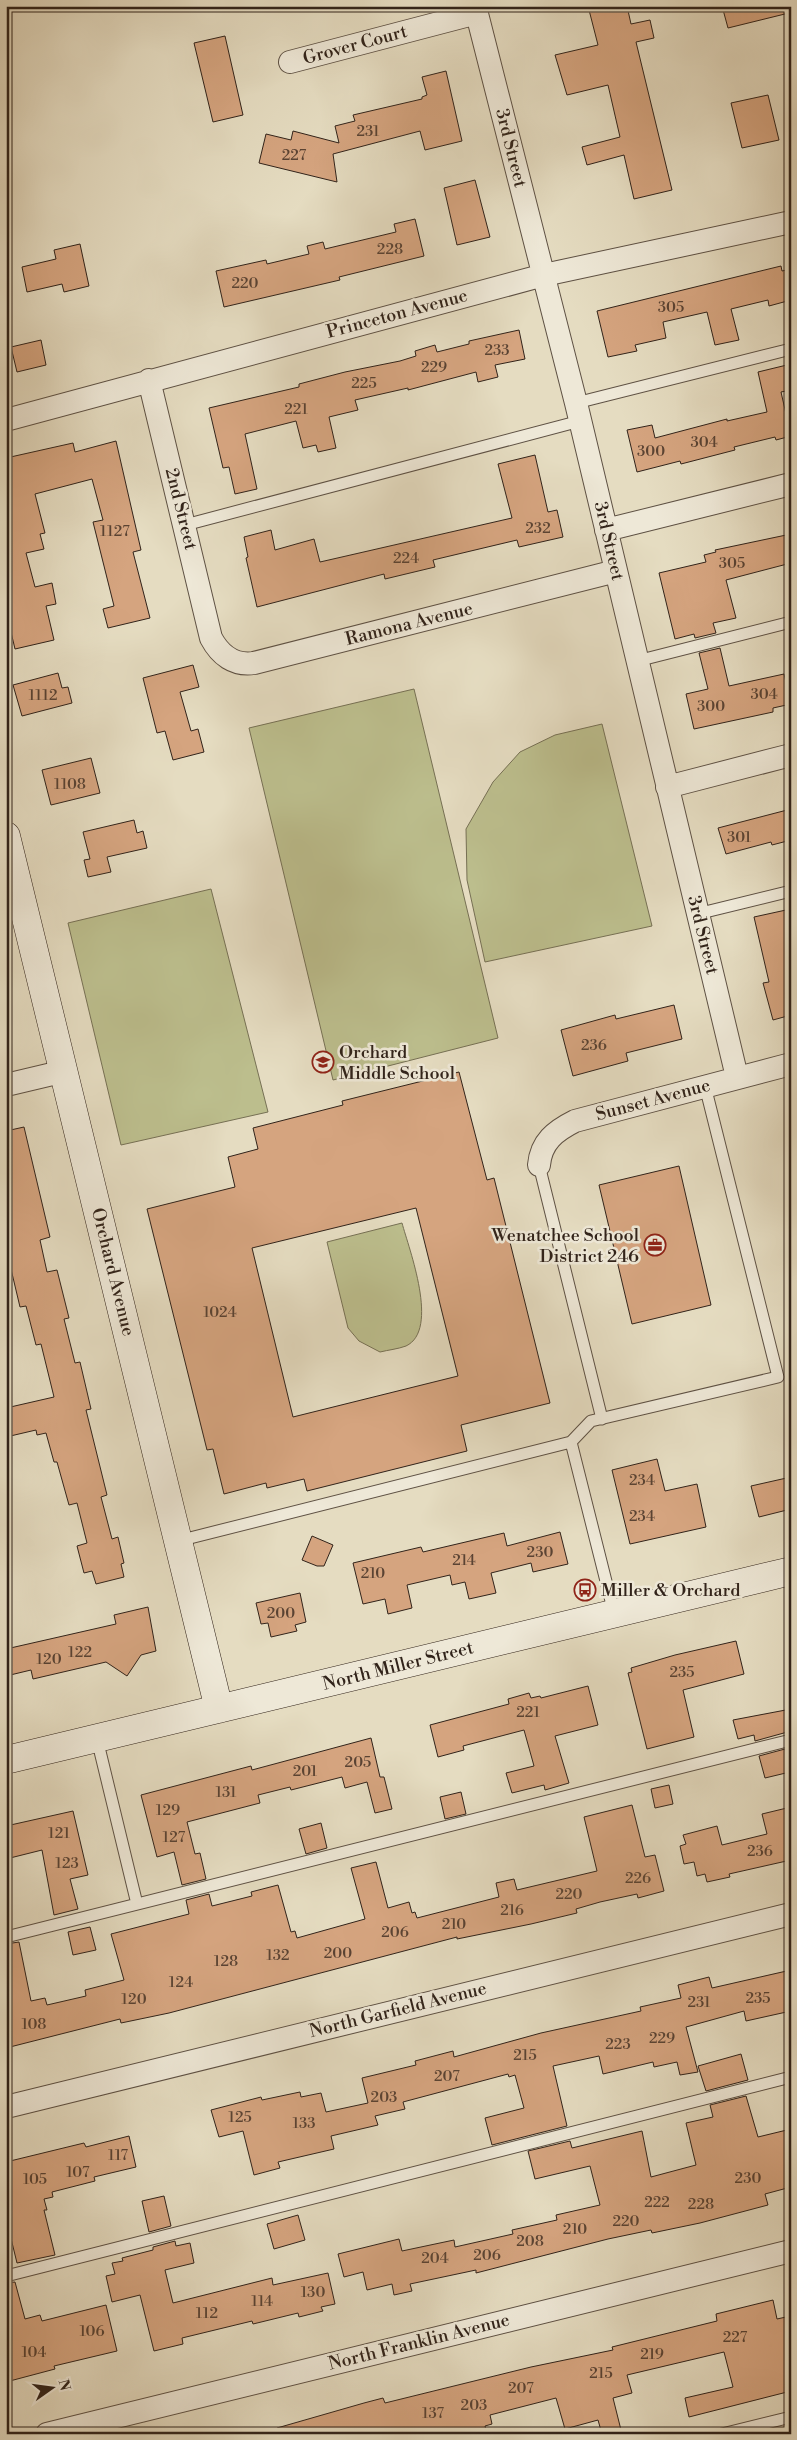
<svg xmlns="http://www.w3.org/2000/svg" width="797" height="2440" viewBox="0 0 797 2440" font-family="'Libre Bodoni',serif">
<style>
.green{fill:#bcbe8d;stroke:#767054}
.building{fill:#d5a47f;stroke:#31231a;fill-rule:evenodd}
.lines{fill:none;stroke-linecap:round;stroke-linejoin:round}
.lane-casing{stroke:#5e5144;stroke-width:13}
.street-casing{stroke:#5e5144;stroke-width:24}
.secondary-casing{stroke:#31231a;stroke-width:29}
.lane{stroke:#eee8d7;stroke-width:11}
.street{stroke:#eee8d7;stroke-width:22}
.secondary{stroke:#eee8d7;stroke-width:28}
.labels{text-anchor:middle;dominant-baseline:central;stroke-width:5;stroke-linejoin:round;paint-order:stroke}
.number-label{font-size:15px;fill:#5a4333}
.street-label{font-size:18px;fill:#31231a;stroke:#eee8d7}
.poi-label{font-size:18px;fill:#31231a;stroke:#eee8d7;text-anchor:start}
</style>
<rect width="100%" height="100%" fill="#e5dcc1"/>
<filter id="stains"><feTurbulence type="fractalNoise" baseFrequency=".004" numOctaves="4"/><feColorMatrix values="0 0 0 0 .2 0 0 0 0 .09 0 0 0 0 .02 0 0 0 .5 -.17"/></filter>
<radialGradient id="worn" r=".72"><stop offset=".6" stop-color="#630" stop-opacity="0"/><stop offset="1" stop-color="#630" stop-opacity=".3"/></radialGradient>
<path class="green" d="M414,689L498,1038L333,1080L249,728Z
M602,724L652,926L485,962L467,880L466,829L493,782L520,752L555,735Z
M211,889L268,1112L121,1145L68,923Z
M402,1223C409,1249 440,1330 406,1346C398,1349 388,1350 380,1352L359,1341L348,1328L327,1242Z"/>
<path class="building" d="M588,6H627L631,24L650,20L654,38L636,42L672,190L634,199L624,155L587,165L582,147L620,137L608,85L567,95L555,55L598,45Z
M722,6H788L789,13L728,28Z
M225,36L243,115L213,122L194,43Z
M446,71L462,141L425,150L420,131L333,154L337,182L259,163L266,134L291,140L293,131L339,143L335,126L355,121L353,115L422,99V97L427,95L422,77Z
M768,95L779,140L742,148L731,103Z
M475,180L490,237L457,245L444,188Z
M415,219L424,256L339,277L340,280L224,307L216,271L266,260L267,264L309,254L307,246L323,242L325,249L396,232L394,224Z
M80,244L89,286L64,292L62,284L27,292L22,267L56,259L54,250Z
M781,266L782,271L791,269V300L769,306L768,300L731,309L739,340L715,345L707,312L663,322L666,338L635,345L637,351L608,357L597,311Z
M519,330L525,359L495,365L498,377L478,382L476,372L408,390V388L355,400L358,410L329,417L336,448L318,452L316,445L303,448L296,421L245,434L257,489L235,494L229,467L223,468L209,408L299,387V384L345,372L400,361L416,356L415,351L435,345L437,352L469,344V341Z
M41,340L46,365L17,372L11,347Z
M791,364V390L781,392L791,436L776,440L775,437L734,447L735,450L681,464L680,461L637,472L627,430L652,425L655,438L727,419V421L767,412L758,372Z
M116,441L141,550L133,552L150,618L108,628L103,609L114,606L93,522L103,520L92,479L35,494L45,533L40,534L44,549L26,553L35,587L52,583L56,604L46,606L54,640L15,649L6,611V458L73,443L75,452Z
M535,455L548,512L557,510L563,537L519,547L517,540L433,560L435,567L385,579L384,574L257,607L246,558L248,557L244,537L271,530L275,550L314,539L320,562L512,518L498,464Z
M791,534V563L726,580L736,618L713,623L716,633L695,638L694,634L675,639L659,573L706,562L704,555L716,552L715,550Z
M720,648L729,686L784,674L791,704L773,708V712L694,729L686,694L708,689L699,653Z
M193,665L199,687L180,692L191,731L198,729L204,752L173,760L165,731L157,733L143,678Z
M58,673L62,688L68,687L72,703L22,716L13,685Z
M91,758L100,793L51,805L42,770Z
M791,809V840L772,845L771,842L726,854L718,828Z
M134,820L137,833L143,831L147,848L107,857L111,872L88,877L84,860L90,859L83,832Z
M786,910L791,932V1015L773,1020L763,983L769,982L754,917Z
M674,1005L682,1039L626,1053L628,1061L573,1076L561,1030L615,1015L616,1019Z
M459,1072L487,1180L494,1178L550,1403L461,1425L467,1451L307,1491L304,1479L267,1488L266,1483L224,1494L213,1449L207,1450L147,1209L235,1187L228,1157L258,1149L253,1128L343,1105L342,1101ZM416,1208L458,1376L293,1417L252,1248Z
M24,1127L50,1237L40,1240L47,1272L57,1270L69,1318L64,1319L75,1363L80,1362L91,1409L86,1410L107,1495L101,1497L112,1539L118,1537L124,1563L121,1564L124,1577L96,1584L92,1571L84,1573L77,1546L87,1543L77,1503L69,1505L57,1462H54L46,1433L37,1435L36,1430L6,1437V1408L54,1397L41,1344L36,1345L26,1306L20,1307L6,1248V1204L11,1203L6,1182V1131Z
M679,1166L711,1305L632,1324L599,1185Z
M657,1459L665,1491L697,1484L706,1527L630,1544L612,1470Z
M791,1477V1509L759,1517L751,1486Z
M560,1532L568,1564L533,1572L531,1563L491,1573L496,1593L469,1599L465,1582L452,1585L450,1575L407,1585L412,1608L388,1614L385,1599L363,1604L353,1563L421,1547L423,1552L504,1533L507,1546Z
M312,1536L333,1545L324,1566H317L302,1560Z
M300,1593L306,1622L295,1625L297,1631L271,1637L268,1623L261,1624L256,1603Z
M148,1607L156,1651L141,1655L127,1676L106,1662L33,1679L31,1670L6,1676V1649L116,1624L114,1615Z
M736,1641L744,1674L683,1690L694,1737L647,1749L628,1673L632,1672L631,1668L675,1655Z
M588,1686L598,1725L555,1736L569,1783L545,1790L544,1785L512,1793L506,1773L534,1766L524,1730L463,1746L464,1750L438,1757L430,1725L509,1704L508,1699L529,1693L531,1698L540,1696L541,1698Z
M791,1709V1731L755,1741L754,1735L738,1739L733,1720Z
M371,1738L380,1777H384L392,1809L375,1813L367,1782L345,1788L342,1777L291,1790L290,1787L258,1795L260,1803L187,1822L195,1854L200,1853L206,1879L182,1885L174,1852L157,1857L141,1795L251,1766L252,1770Z
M785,1749L790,1772L765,1778L759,1756Z
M669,1785L673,1804L655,1808L651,1789Z
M461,1792L466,1814L445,1819L440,1797Z
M632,1805L645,1857L655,1855L664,1891L638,1898L637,1894L600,1902L576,1909L577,1913L531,1924L457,1939V1937L169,2013L121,2023L120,2019L6,2048V1944L19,1942L31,2001L45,1998L47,2005L86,1996L85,1990L124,1980L111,1934L189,1914L186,1900L209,1894L212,1906L252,1896L251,1892L278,1885L291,1932L295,1931L297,1938L365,1919L351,1868L376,1862L388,1908L409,1902L412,1913L415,1912L417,1918L499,1897L496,1883L514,1879L517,1890L597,1871L584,1817Z
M791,1807V1860L729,1874L730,1877L707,1882L705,1874L697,1876L694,1862L684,1864L680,1846L686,1844L683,1835L717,1826L722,1845L767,1834L762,1814Z
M73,1811L88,1875L70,1879L78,1909L54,1915L42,1850L6,1859V1826Z
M321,1823L327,1848L306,1854L299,1829Z
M90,1927L96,1950L73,1955L68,1932Z
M791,1970V2011L746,2021L744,2011L686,2027L698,2072L680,2075L677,2062L654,2067L653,2062L603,2074L599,2056L553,2066L567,2126L492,2145L485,2118L524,2108L515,2075L509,2077L508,2074L403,2102L405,2109L375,2116L378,2125L331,2136L334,2149L278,2162L280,2168L254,2175L243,2131L219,2137L211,2110L261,2097L262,2100L300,2092L301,2097L321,2093L326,2112L368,2103L362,2078L416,2065L415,2061L453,2051L454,2057L541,2033L641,2011L640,2007L681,1998L678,1985L709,1977L712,1988Z
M741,2054L748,2080L706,2091L698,2066Z
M746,2096L758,2137L791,2129V2187L765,2194L768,2205L700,2223L652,2233L651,2230L608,2239L476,2273V2270L410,2284L412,2291L394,2295L392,2284L367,2290L363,2272L344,2277L338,2254L399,2239L402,2251L454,2240L455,2247L513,2234L512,2230L557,2220L556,2215L600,2205L590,2166L535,2179L528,2151L570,2141L572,2148L642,2131L651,2177L696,2165L686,2123L713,2117L710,2105Z
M129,2136L136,2167L94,2177L95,2181L52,2192L53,2197L44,2199L47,2210H44L55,2255L17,2263L6,2218V2162L84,2143L86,2147Z
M164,2196L171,2226L149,2232L142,2201Z
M298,2215L305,2240L274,2249L267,2224Z
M175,2241L176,2246L190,2243L194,2263L165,2270L173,2303L272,2278L273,2285L328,2273L335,2304L321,2307L323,2311L299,2317L298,2313L253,2324L252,2321L182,2338L183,2344L154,2351L140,2295L112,2302L106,2276L115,2274L112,2263L123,2261L122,2258L153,2250V2247Z
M15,2282L25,2319L40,2315L42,2321L106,2305L117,2351L54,2366L55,2369L6,2382V2283Z
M773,2300L777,2319L786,2317L791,2338V2391L689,2417L685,2398L733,2387L724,2352L627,2375L632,2393L613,2398L622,2434H602L598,2420L565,2429L556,2398L490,2415L492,2424L485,2426L487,2434H432L431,2429L413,2434H277V2428L364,2403L383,2398L385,2403L531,2367L613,2350L612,2347L717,2321L716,2314Z"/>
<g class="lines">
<g class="lane-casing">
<path id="lane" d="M576,403L791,349
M185,525L580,421
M637,661L791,622
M697,914L791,891
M539,1165L602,1419
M571,1442L591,1421L778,1377L705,1086
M178,1541L571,1442L614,1613
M97,1739L137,1904
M6,1937L791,1740
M6,2276L791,2077
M722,2434L791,2417"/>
</g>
<g class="street-casing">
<path id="street" d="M475,6L576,403L737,1077
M290,62L477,13
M149,380L211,638C220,655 234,666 254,663L616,571
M6,420L544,275L791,222
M606,530L791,484
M667,787L791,755
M6,1085L65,1071
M539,1165C541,1142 555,1131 575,1121L791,1064
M6,2107L791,1914
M47,2434L791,2251"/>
</g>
<g class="secondary-casing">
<path id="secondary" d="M6,836L219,1709
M6,1760L791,1571"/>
</g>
<use href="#lane" class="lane"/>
<use href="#street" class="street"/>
<use href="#secondary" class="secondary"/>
</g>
<defs>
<g id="school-ring" transform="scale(1.125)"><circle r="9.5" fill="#eee8d7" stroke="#8f2418" stroke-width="1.5"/><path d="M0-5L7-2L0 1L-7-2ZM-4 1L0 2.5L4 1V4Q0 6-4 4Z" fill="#8f2418"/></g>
<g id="office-ring" transform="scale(1.125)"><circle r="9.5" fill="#eee8d7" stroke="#8f2418" stroke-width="1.5"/><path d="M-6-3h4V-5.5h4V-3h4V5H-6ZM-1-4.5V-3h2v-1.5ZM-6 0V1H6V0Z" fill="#8f2418"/></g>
<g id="bus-ring" transform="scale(1.125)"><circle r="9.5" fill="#eee8d7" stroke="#8f2418" stroke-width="1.5"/><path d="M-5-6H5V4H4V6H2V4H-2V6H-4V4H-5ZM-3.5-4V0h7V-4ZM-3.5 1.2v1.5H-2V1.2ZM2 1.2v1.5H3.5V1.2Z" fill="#8f2418"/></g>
</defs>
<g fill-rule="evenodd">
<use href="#school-ring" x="323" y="1062"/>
<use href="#office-ring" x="655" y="1245"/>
<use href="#bus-ring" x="585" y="1590"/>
</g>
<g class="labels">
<g class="number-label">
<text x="368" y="131">231</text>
<text x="294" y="155">227</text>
<text x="390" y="249">228</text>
<text x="245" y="283">220</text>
<text x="671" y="307">305</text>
<text x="497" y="350">233</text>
<text x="434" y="367">229</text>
<text x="364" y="383">225</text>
<text x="296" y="409">221</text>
<text x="704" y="442">304</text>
<text x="651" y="451">300</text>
<text x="538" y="528">232</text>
<text x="115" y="531">1127</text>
<text x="406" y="558">224</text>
<text x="732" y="563">305</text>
<text x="764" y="694">304</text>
<text x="43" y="695">1112</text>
<text x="711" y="706">300</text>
<text x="70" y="784">1108</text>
<text x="739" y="837">301</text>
<text x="594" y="1045">236</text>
<text x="220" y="1312">1024</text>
<text x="642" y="1480">234</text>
<text x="642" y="1516">234</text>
<text x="540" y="1552">230</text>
<text x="464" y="1560">214</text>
<text x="373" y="1573">210</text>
<text x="281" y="1613">200</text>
<text x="80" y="1652">122</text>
<text x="49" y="1659">120</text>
<text x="682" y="1672">235</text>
<text x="528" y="1712">221</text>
<text x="358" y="1762">205</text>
<text x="305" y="1771">201</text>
<text x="226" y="1792">131</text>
<text x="168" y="1810">129</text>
<text x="59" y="1833">121</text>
<text x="174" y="1837">127</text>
<text x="760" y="1851">236</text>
<text x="67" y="1863">123</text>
<text x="638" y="1878">226</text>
<text x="569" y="1894">220</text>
<text x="512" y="1910">216</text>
<text x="454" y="1924">210</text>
<text x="395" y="1932">206</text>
<text x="338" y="1953">200</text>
<text x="278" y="1955">132</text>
<text x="226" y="1961">128</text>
<text x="181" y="1982">124</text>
<text x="758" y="1998">235</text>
<text x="134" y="1999">120</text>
<text x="699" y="2002">231</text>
<text x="34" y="2024">108</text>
<text x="662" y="2038">229</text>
<text x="618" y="2044">223</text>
<text x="525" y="2055">215</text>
<text x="447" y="2076">207</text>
<text x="384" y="2097">203</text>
<text x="240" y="2117">125</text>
<text x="304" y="2123">133</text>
<text x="118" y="2155">117</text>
<text x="78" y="2172">107</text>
<text x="748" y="2178">230</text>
<text x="35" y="2179">105</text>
<text x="657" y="2202">222</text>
<text x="701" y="2204">228</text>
<text x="626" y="2221">220</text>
<text x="575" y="2229">210</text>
<text x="530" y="2241">208</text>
<text x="487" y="2255">206</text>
<text x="435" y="2258">204</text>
<text x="313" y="2292">130</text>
<text x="262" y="2301">114</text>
<text x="207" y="2313">112</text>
<text x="92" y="2331">106</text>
<text x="735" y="2337">227</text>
<text x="34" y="2352">104</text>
<text x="652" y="2354">219</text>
<text x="601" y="2373">215</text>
<text x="521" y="2388">207</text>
<text x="474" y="2405">203</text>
<text x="433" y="2413">137</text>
</g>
<g class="street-label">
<text transform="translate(355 45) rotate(-15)">Grover Court</text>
<text transform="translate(511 148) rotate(76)">3rd Street</text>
<text transform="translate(397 314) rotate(-15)">Princeton Avenue</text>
<text transform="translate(181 509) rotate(76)">2nd Street</text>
<text transform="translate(609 541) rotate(77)">3rd Street</text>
<text transform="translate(409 624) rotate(-14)">Ramona Avenue</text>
<text transform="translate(703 935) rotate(76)">3rd Street</text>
<text transform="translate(653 1100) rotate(-15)">Sunset Avenue</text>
<text transform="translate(113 1272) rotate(76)">Orchard Avenue</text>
<text transform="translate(398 1666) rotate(-14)">North Miller Street</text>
<text transform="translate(398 2010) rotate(-14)">North Garfield Avenue</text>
<text transform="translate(419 2342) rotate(-14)">North Franklin Avenue</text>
</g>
<g class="poi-label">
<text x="339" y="1052">Orchard<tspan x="339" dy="21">Middle School</tspan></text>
<text x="639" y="1235" text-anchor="end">Wenatchee School<tspan x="639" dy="21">District 246</tspan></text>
<text x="601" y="1590">Miller &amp; Orchard</text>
</g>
</g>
<rect width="797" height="2440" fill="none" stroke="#e5dcc1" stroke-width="25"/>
<rect x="8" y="8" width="782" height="2425" fill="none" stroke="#31231a" stroke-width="2.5"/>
<rect x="12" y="12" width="772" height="2415" fill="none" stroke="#31231a"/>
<g transform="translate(52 2388) rotate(76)" stroke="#eee8d7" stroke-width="4" paint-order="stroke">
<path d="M0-4L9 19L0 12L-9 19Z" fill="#31231a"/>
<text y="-8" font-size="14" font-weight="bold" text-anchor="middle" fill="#31231a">N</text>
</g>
<rect width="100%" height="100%" filter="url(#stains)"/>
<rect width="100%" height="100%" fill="url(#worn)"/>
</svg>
